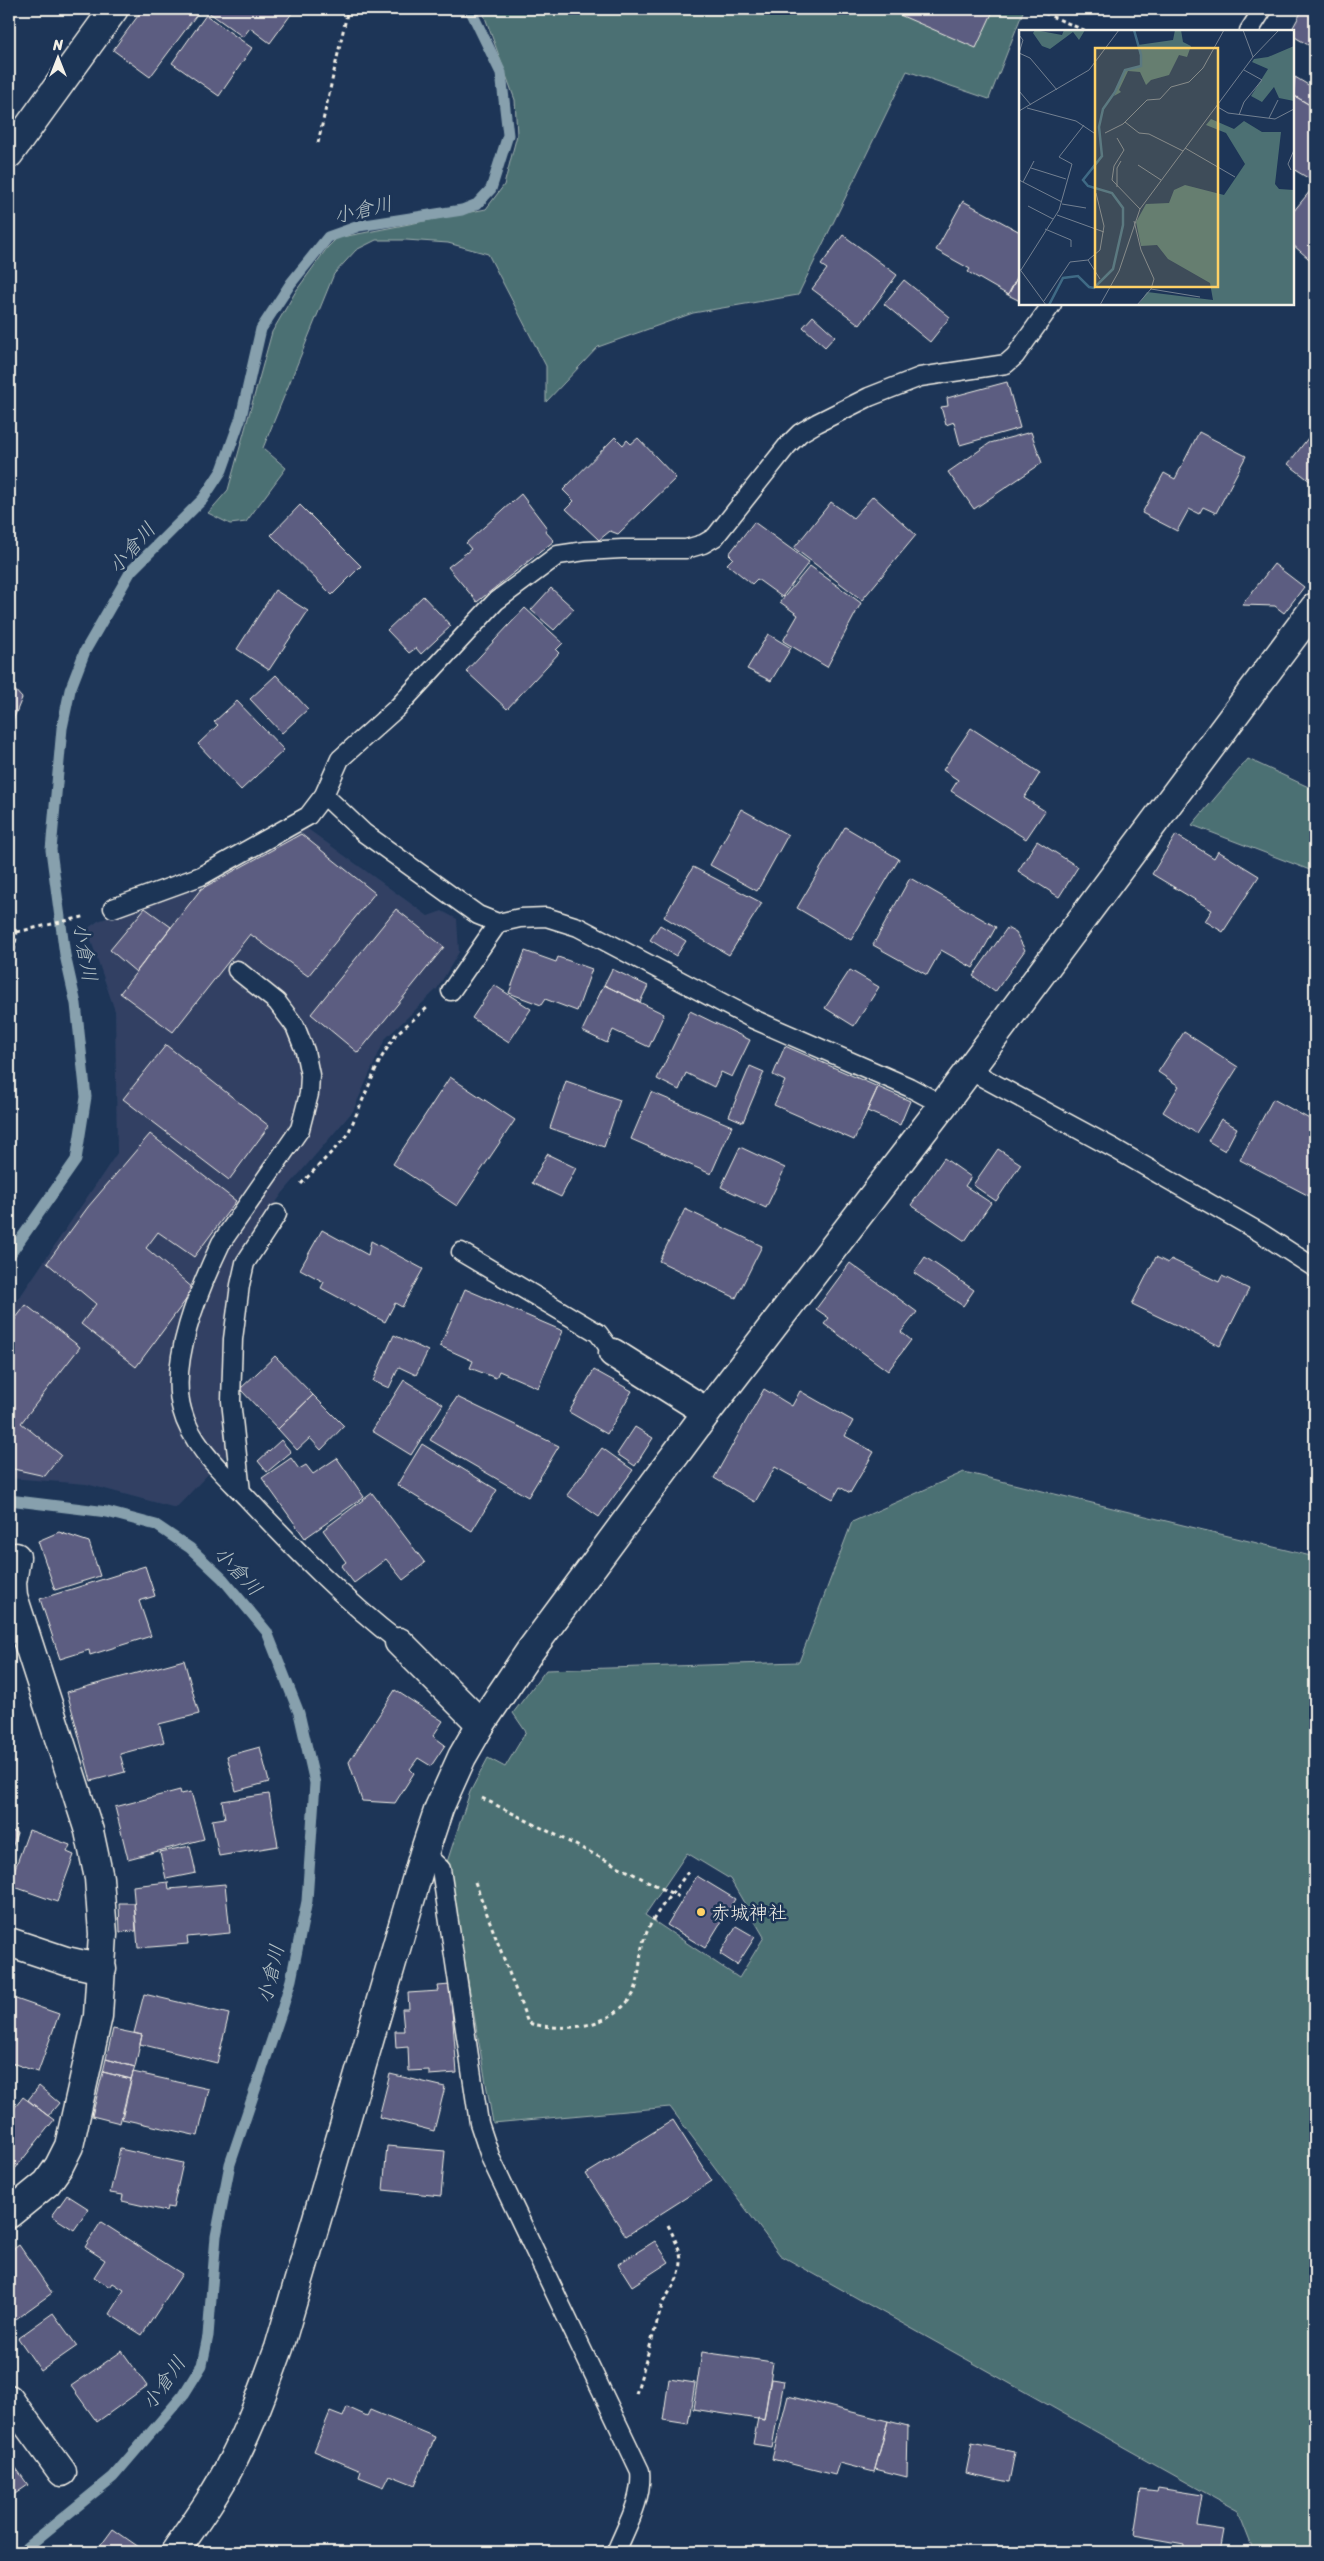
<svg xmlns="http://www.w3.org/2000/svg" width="1324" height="2561" viewBox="0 0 1324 2561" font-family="Sriracha,'Klee One',sans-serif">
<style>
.built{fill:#304164}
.green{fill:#4c7073;stroke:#a0b0ae;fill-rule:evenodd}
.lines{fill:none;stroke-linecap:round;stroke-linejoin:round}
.stream{stroke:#87a0ad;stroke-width:11}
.building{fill:#5b5d81;stroke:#f4f1e8}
.service-casing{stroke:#f4f1e8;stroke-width:21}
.minor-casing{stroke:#f4f1e8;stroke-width:31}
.tertiary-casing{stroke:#f4f1e8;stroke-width:31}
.path{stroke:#f4f1e8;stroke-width:3;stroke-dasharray:4 4;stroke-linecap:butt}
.service{stroke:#1d3557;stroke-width:18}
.minor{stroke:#1d3557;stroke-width:28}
.tertiary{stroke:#1d3557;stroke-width:28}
.poi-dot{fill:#ffd166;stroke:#1d3557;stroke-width:2}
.labels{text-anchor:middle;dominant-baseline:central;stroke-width:5;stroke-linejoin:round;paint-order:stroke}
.poi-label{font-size:19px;fill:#f4f1e8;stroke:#1d3557;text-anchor:start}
.water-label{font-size:20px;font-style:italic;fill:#b5c2c5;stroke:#1d3557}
.inset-river{fill:none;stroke:#3f6a85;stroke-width:2.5}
.inset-road{fill:none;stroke:#738091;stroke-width:1}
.view{fill:#ffd166;fill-opacity:0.15;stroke:#ffd166;stroke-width:2.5}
.inset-edge{fill:none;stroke:#f4f1e8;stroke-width:2.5}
</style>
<rect width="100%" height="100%" fill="#1d3557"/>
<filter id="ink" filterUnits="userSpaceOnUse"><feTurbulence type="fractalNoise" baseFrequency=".02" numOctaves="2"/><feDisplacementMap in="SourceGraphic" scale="10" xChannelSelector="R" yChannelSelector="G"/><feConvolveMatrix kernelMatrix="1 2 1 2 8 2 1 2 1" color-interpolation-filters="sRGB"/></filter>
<g filter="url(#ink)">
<path class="built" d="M305,827L428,916L442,911L457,919L459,952L437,989L385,1039L353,1111L282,1194L238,1256L232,1271L222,1359L223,1429L229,1452L176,1508L86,1484L9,1478V1313L117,1153L115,1011L87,929L98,921L192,888Z"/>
<path class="green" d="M482,9H1024L989,99L907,71L798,295L693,313L598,347L546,402V366L488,254L448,243L406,240H376L356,250L334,274L263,448L286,468L246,522L230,524L208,513L228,490L272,332L296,291L327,248L337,238L486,209L504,185L517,135L515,100Z
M1248,759L1315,790V872L1192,825Z
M964,1472L1315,1557V2552H1254L1238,2511L780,2255L670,2107L493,2123L447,1862L470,1792L488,1758L505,1767L526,1732L513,1713L546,1670L799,1662L852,1522ZM687,1853L730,1879L764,1937L739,1978L645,1915Z"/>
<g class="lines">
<path class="stream" d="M9,1256L76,1160L86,1097L76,1004L65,955L51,850L62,728L70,690L85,651L131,571L203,499L222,470L241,417L261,329L291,283L328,237L359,226L462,210L477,204L491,189L508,135L501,73L470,9
M9,1500L107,1512L156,1525L190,1548L223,1579L267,1632L299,1713L315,1783L307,1901L291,1980L282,2010L230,2164L216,2236L208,2336L202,2365L184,2394L113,2477L21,2552"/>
</g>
<path class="building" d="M143,9H192L198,13L150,77L113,50Z
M204,9H295L270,43L250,28L243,37Z
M886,9H994L976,48Z
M1303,9H1315V49L1293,36V31H1291Z
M206,15L252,48L219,96L172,63Z
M1295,77L1315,89V108L1293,95Z
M1293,95L1315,108L1313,181L1293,169Z
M1315,185V264L1293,245V212Z
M963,201L1020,232V272L1008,295L968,272L970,269L936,250Z
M843,235L897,275L860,325L812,289L827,269L821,265Z
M1020,272V301L1008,295Z
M904,280L950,317L930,342L884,304Z
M813,316L835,336L825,347L803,327Z
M1007,382L1020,428L960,445L954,422L946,425L941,407L948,406L947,398Z
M1315,429V485L1288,464Z
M1031,432L1042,463L974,509L948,472L990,443Z
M1199,432L1246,456L1216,513L1203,507L1199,514L1189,509L1177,531L1142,513L1164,473L1175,479Z
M615,437L623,445L627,440L631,444L638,438L676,478L618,534L610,531L599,540L566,509L574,501L563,490Z
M521,494L547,528L545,531L554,541L477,602L448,567L471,549L466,543Z
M873,496L916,535L862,600L794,548L831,502L853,518Z
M300,505L361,566L332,595L271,535Z
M754,522L809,562L782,597L757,579L752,584L727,564L733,558L729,554Z
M1274,564L1304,587L1284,613L1275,606L1242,605Z
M810,566L861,603L827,667L783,641L798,615L780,602Z
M551,588L574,609L554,630L531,610Z
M275,590L308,611L269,670L237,649Z
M423,596L451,626L421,654L416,648L409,653L387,630Z
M525,608L563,643L556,650L559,653L507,709L466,671Z
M768,634L791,648L771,681L747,669Z
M276,675L308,709L282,733L250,699Z
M9,686L13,688L22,698L9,730Z
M237,701L284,750L241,790L198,744L218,725L214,722Z
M971,728L1040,773L1024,798L1045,811L1026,839L951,791L958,780L943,770Z
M741,809L788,835L757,891L710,865Z
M845,827L899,859L851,940L797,908Z
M301,834L375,893L308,976L250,934L173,1032L120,993L201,889Z
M1176,835L1214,858L1218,851L1259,876L1223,932L1205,921L1212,910L1152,874Z
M1037,841L1078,867L1059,897L1018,871Z
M693,867L762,903L729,955L664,917Z
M910,878L996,927L973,968L941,950L927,975L873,945Z
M145,908L171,927L136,972L110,950Z
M396,909L444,947L358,1053L311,1014Z
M660,925L686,941L676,956L650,940Z
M1007,928L1016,933L1025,950L995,992L973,976Z
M525,951L556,962L558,957L592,969L577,1011L545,999L541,1005L509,993Z
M612,969L648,986L640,1002L604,985Z
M850,970L879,987L854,1026L825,1008Z
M494,985L531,1009L509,1042L472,1018Z
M604,985L664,1014L649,1047L613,1030L607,1043L582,1031Z
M690,1011L750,1040L732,1077L721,1072L714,1087L686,1073L679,1090L657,1079Z
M1184,1032L1238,1067L1196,1133L1163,1112L1179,1086L1158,1072Z
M166,1045L269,1126L229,1180L123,1099Z
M785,1046L878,1087L854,1140L774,1105L785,1081L773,1075Z
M750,1066L764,1072L743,1122L729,1116Z
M450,1077L515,1120L457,1206L393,1164Z
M566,1081L620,1100L604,1147L550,1128Z
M878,1087L910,1101L900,1125L867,1111Z
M651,1092L732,1126L711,1174L631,1139Z
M1273,1099L1315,1122V1199L1240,1160Z
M1221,1119L1237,1128L1225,1151L1208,1141Z
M150,1134L236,1201L194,1257L158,1232L146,1248L194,1289L136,1367L81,1324L96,1304L47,1263L88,1207Z
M740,1147L785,1168L766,1208L721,1187Z
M998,1149L1021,1164L996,1201L973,1185Z
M547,1154L576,1168L561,1197L532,1183Z
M944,1158L971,1177L965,1186L991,1203L965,1241L911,1205Z
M685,1209L762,1246L736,1298L659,1261Z
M322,1230L368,1255L371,1241L423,1269L402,1307L395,1303L385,1322L321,1288L324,1282L300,1269Z
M925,1257L974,1290L963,1306L914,1273Z
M1156,1257L1168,1263L1171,1259L1219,1282L1222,1276L1249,1289L1220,1346L1132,1304Z
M850,1263L917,1312L901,1332L911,1340L888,1371L824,1324L829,1318L816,1309Z
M465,1289L563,1331L538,1388L499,1371L496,1378L470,1368L473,1361L440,1346Z
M26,1305L80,1347L21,1423L61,1455L45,1476L9,1468V1327Z
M394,1335L428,1351L416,1375L399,1367L389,1388L373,1381Z
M275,1356L313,1395L278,1429L240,1389Z
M594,1370L632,1391L607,1434L569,1412Z
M404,1380L443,1404L411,1455L372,1431Z
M764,1389L792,1406L800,1391L853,1421L845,1436L874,1452L850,1493L840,1487L833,1499L775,1467L755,1502L714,1478Z
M313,1395L344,1426L321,1450L310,1438L297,1450L278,1429Z
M457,1397L559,1446L528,1497L430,1440Z
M635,1427L653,1438L635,1466L617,1454Z
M281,1440L291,1452L267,1472L258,1461Z
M422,1444L497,1490L472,1531L397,1485Z
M602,1448L633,1470L599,1517L567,1495Z
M291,1458L299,1469L306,1465L313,1474L337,1458L364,1497L305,1538L262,1478Z
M372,1493L425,1563L403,1580L386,1559L354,1583L341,1566L346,1562L323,1530Z
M59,1532L89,1542L100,1576L55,1590L38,1541Z
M145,1566L155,1596L139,1601L151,1636L90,1655L89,1650L60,1659L40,1599Z
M184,1660L199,1714L159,1724L164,1742L120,1754L125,1772L91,1781L67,1692Z
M395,1690L443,1721L433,1736L445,1745L431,1766L418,1758L410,1769L414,1773L395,1803L362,1801L349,1762Z
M260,1747L269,1782L236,1791L227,1756Z
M180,1790L181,1794L191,1792L204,1839L128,1859L115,1807Z
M269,1794L278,1846L219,1856L212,1820L225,1818L222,1801Z
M9,1830L17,1833L9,1857Z
M29,1830L70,1845L67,1852L74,1855L57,1902L9,1885Z
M190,1846L196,1873L166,1879L160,1852Z
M697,1876L735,1899L705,1948L667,1925Z
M168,1882L169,1889L225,1884L230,1933L187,1937L188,1944L138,1948L133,1886Z
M119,1903H134L136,1931L120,1932Z
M736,1926L755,1937L737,1965L720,1954Z
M450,1985L457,2073L429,2075V2070L409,2071L408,2047L396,2048L395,2031H404L402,2009H409L408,1993L439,1991L438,1986Z
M144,1994L229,2014L217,2063L140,2044L142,2035L134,2033Z
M13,1998L59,2014L38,2072L9,2062V2011Z
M113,2029L142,2035L135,2067L106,2059Z
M106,2059L135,2067L131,2079L103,2072Z
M103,2072L131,2079L120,2123L92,2116Z
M133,2072L209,2089L198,2136L122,2119Z
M390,2074L445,2087L434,2131L379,2117Z
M39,2086L59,2103L48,2116L28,2100Z
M23,2097L54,2120L11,2174L9,2173V2115Z
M673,2120L712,2181L626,2236L586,2174Z
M387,2146L445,2151L441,2196L383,2190Z
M120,2149L183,2163L173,2208L167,2207L166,2211L122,2201L123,2195L110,2193Z
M67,2195L89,2209L74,2230L52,2216Z
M101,2222L182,2274L142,2335L109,2314L124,2290L113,2283L110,2287L94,2277L105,2260L85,2247Z
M655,2241L669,2262L632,2286L618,2264Z
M19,2245L52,2293L9,2324V2249L11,2251Z
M53,2313L77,2346L41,2371L18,2338Z
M122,2351L147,2386L97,2422L71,2386Z
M702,2352L773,2362L764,2420L693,2409Z
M669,2379L695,2383L688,2424L663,2420Z
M771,2379L784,2381L772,2447L753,2444L758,2418L764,2420Z
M788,2396L888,2421L874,2472L839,2463L835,2475L772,2459Z
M347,2407L367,2416L370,2410L435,2437L415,2485L390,2475L384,2487L359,2477L361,2471L314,2451L330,2412L343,2417Z
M888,2421L908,2426L907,2477L875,2469Z
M972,2443L1015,2452L1009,2482L966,2473Z
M9,2458L28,2485L9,2498Z
M1158,2488L1202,2495L1197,2526L1224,2530L1220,2552H1183L1184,2544L1134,2535L1141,2490L1157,2492Z
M113,2529L146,2552H96Z"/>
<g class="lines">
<g class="service-casing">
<path id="service" d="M1249,31L1263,9
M324,795L364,833L478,915L498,923L520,918L546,917L578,927L753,1019L909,1087L943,1105
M113,908L201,876L308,816L324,795L340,759L397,708L496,601L558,555L585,551L622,549H686L703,544L715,537L787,446L800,433L817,423L869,397L920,377L1006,364L1015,356L1052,304
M237,970L277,1002L295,1026L305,1051L310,1075L309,1094L300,1129L221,1243C200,1287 168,1361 182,1410C191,1445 223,1473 247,1498C295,1549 343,1599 399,1642
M451,991L498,923
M969,1070L1115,1149L1261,1233L1315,1268
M461,1252L598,1333L613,1353
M241,1492L231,1401L233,1339L240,1285L245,1263L277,1214
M424,1853L441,1869L479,2123L491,2159L640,2471C643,2499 626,2527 616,2552"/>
</g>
<g class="minor-casing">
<path id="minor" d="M613,1353L707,1412
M399,1642L481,1724
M9,1942L66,1961L102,1969
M9,2214L47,2183L59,2166L69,2146L98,2016L103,1934L99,1878L89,1831L13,1596L12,1583L16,1557
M9,2399L62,2472"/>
</g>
<g class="tertiary-casing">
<path id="tertiary" d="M9,154L114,9
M175,2552C195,2523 216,2494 232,2462C251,2425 265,2386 279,2348L424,1853L439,1808L462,1757L481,1724L530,1651L707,1412L943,1105L1315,607"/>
</g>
<path class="path" d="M1037,10L1086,31
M318,143L348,9
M9,924L17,932
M17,932L87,916
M9,982L17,932
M301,1184L347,1136L380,1060L396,1034L427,1008
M482,1798L683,1899
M475,1882L528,2023C564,2032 609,2029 632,1996C640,1985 639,1956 643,1943C650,1917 673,1893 688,1872
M636,2394L663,2302C686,2267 686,2261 668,2225"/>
<use href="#service" class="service"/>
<use href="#minor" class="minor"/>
<use href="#tertiary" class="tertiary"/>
</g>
</g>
<circle class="poi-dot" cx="701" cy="1912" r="5"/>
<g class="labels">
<g class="poi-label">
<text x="711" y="1912">赤城神社</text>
</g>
<g class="water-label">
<text transform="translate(363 210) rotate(-13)">小倉川</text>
<text transform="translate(132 548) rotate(-49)">小倉川</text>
<text transform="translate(85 952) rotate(80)">小倉川</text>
<text transform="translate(238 1571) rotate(47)">小倉川</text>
<text transform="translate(271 1974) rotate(-77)">小倉川</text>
<text transform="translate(164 2383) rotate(-55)">小倉川</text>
</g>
</g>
<g transform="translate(1019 30)">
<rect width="275" height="275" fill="#1d3557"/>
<path d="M16,0L43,5L45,0H66L60,10L54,2L31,19L23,16L14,3ZM156,0H162L164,12L172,16L168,27L160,25L150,45L132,50L127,55L121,42L109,41L100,60L102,62L95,66L106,41L123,35L119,15L154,10ZM275,16V71L260,68L255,57L243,72L232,66L249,39L233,32L235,29L249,27ZM192,89L215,99L225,91L243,102H262L256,154L260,159L275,160V275H119L128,262L194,270L191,253L149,229L138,215L122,216L117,192L127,174L150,173L155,160L166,155L205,165L226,134L207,103L187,95Z" fill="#4c7073"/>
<path class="inset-river" d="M30,275L44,248L59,246L70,257L75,258L94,239L104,195V178L93,163L69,156L64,150L83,126L80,97L84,79L96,62L106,40L122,36V25L115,0"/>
<path class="inset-road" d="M224,0L234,27M0,5L4,10L0,23M0,23L11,28L38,60M0,61L12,75M197,76L209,83L256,89L275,79M8,78L57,91L75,103M0,81L70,40L100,0M220,85L225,72L243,50L225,40M250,88L259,70M106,92L120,103L130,104L164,121M86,103L104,94L128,70L141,69L152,57L170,52L184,38L205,0M98,108L105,120L95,136L93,150L121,179M166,118L216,147M119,135L142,150M12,138L47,149M272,140L269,134L275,120M0,150L43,172M4,152L15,131M98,157V138L102,131M43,174L67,178M9,176L34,189M38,185L85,202M115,191L122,220L135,249L132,259M26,199L52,210V217M69,230L81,249M0,238L27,275M2,240L40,180L53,134L40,127L65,95M25,271L51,232L69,230L81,220L85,196L77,163M81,275L100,241L121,179L234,27L260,0M118,275L132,259L181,267"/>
<path class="view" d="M76,18H199V257H76Z"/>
<rect width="275" height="275" class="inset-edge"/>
</g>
<rect width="1324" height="2561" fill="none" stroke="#1d3557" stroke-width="30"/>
<rect x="15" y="15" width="1294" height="2531" fill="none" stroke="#f4f1e8" stroke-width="2" filter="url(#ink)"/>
<g transform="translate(58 58)" stroke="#1d3557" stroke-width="4" paint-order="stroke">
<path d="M0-4L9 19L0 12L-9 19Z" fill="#f4f1e8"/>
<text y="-8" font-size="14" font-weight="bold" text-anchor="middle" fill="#f4f1e8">N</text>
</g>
</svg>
